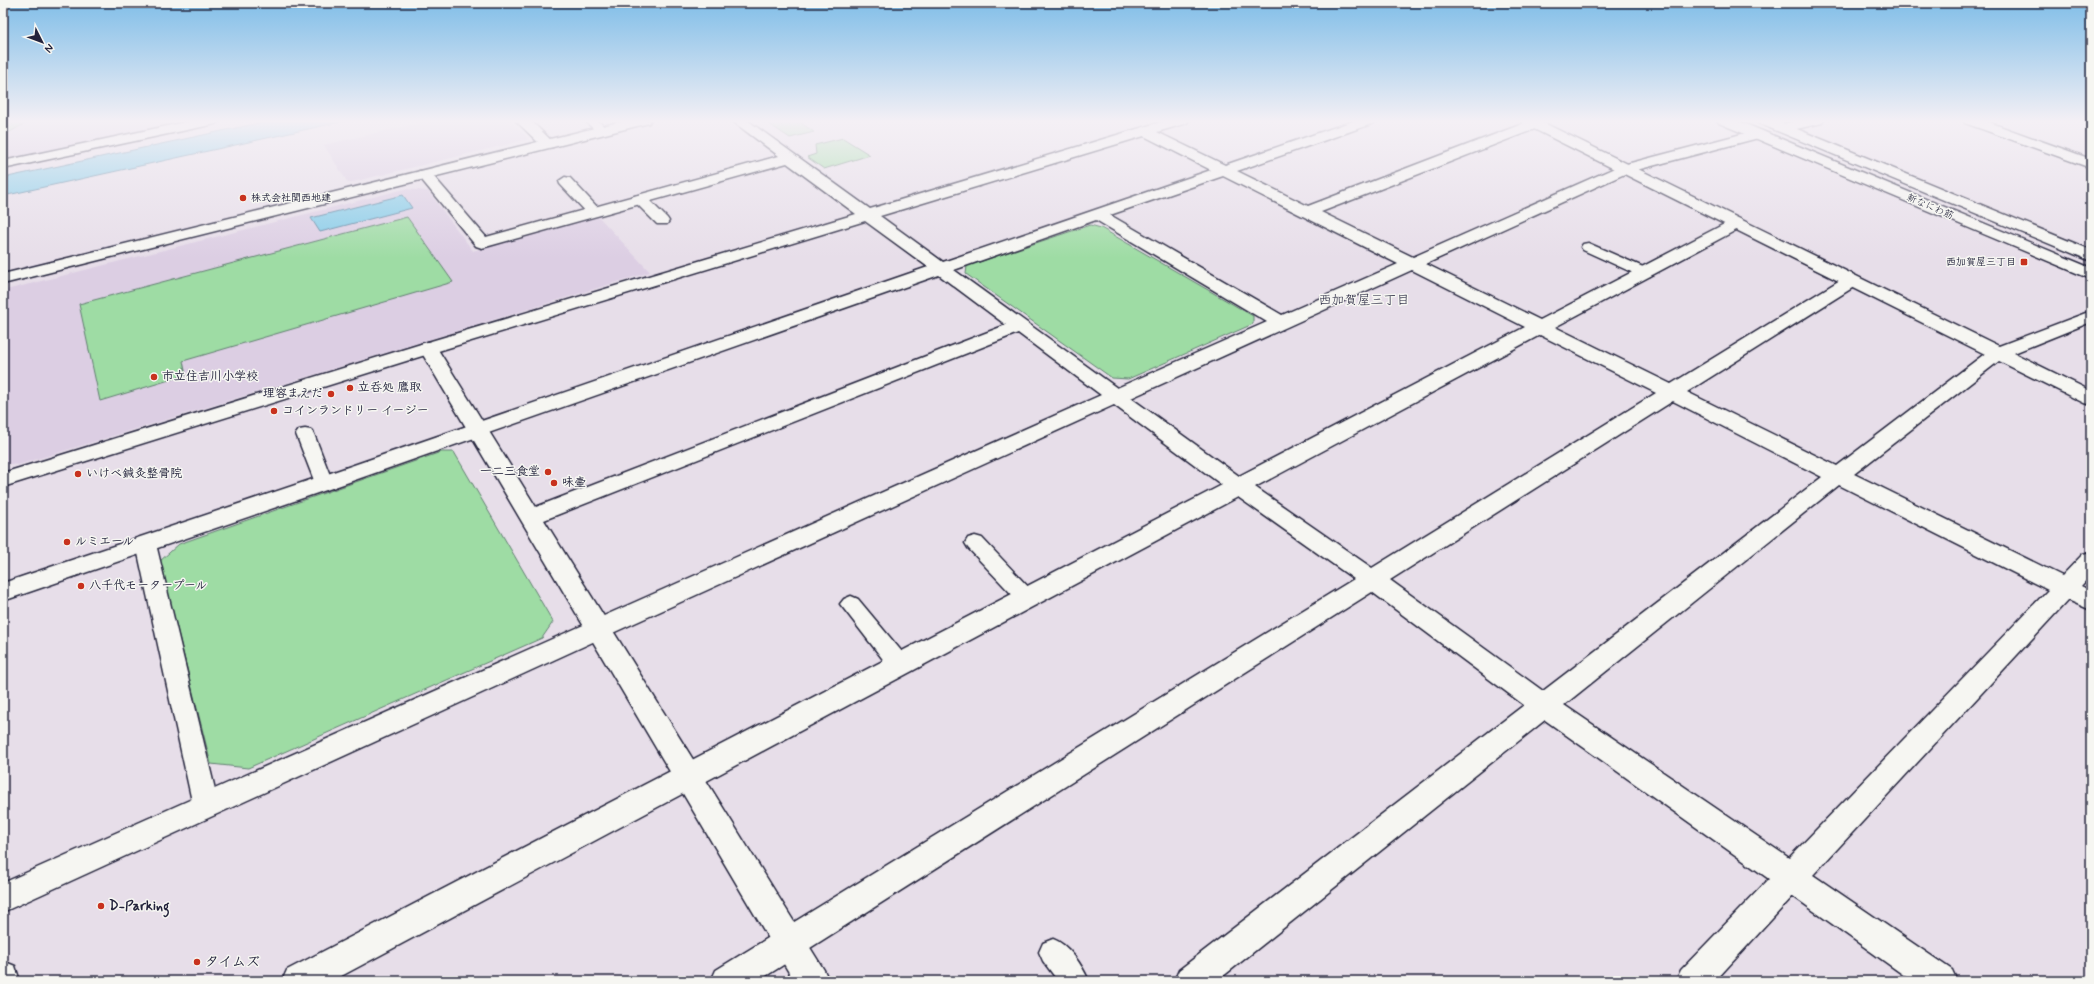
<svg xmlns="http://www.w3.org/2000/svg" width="2094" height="984" viewBox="0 0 2094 984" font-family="Mynerve,'Klee One',sans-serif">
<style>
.built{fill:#dccee3}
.green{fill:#9edca4;stroke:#607f70}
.water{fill:#86cce8;stroke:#5e88a3}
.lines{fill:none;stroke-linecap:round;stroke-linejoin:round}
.service-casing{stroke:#22223b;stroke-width:3}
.minor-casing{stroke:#22223b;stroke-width:3}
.tertiary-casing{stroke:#22223b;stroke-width:3}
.primary-casing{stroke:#22223b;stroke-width:3}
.service{fill:#f6f6f2;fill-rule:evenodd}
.minor{fill:#f6f6f2;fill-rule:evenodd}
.tertiary{fill:#f6f6f2;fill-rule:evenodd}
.primary{fill:#f6f6f2;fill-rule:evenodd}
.poi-dot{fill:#c8321e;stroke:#f6f6f2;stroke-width:1.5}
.labels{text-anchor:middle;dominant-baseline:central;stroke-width:3;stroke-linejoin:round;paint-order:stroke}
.far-poi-label{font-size:10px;font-weight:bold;fill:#22223b;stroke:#f6f6f2;text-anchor:start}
.far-street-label{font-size:10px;fill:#22223b;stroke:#f6f6f2}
.poi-label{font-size:12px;font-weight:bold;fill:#22223b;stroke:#f6f6f2;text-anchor:start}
.neighbourhood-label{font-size:13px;fill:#22223b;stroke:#f6f6f2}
.near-poi-label{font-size:14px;font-weight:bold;fill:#22223b;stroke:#f6f6f2;text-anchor:start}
</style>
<rect width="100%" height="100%" fill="#e7dee9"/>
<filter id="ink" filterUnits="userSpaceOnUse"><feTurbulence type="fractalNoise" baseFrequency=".025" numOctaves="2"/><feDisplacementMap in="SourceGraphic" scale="8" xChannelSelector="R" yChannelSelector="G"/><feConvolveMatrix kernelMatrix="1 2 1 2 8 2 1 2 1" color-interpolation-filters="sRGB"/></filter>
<g filter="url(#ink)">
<path class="built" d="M3,120H198L3,160Z
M432,120H509L529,139L348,183L324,145Z
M405,189L428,191L473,251L598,216L650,272L18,465L3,463V292L6,290Z"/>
<path class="green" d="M3,120H31L3,136Z
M763,120H797L814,132L790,138Z
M843,138L870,155L824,169L807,157L816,154L815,145Z
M407,217L453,282L183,361L186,375L100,401L79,304Z
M1090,225L1101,228L1253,316V324L1128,379L1112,378L966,274L967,266Z
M441,452H454L553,622L542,638L248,768L211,764L160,561L179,544Z"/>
<path class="water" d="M273,120H349L3,196V178Z
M403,195L412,208L320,232L311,218Z"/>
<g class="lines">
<g class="service-casing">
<path id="service" d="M584,120H597L608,130L602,134L598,133Z
M565,177L570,178L599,209L601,212L599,215H589L560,184L559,181Z
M640,195L645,196L667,218L669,221L667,224H657L635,202L633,199L635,196Z
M1588,243L1650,270L1652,273L1650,276H1640L1583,250L1581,247L1583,244Z
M305,429L311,430L314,434L333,483L331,487L324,489L317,487L315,483L296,434L299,430Z
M975,536L982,538L1035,594L1039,599L1035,604L1028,607L1021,604L968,548L965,543L968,538Z
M146,537L153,539L156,544L219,806L215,814L206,817L197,814L193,806L136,544L139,539Z
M851,596L858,599L908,659L911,665L908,671L900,673L892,671L844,609L840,604L844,599Z
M1053,939C1069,945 1082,965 1089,981H1058L1043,961L1039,952L1043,943Z"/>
</g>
<g class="minor-casing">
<path id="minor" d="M195,120H222L215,124L3,169V161Z
M515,120H530L555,144L553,147H543Z
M731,120H747L870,209L1167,120H1189L1187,123L1157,132L1225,165L1356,120H1376L1374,123L1237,171L1308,206L1530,121H1540L1542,124L1540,127L1321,212L1413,257L1619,166L1757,130L1762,131L1764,134L1762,137L1629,172L1426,264L1540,320L1730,221H1742L1744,224L1742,227L1555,327L1671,384L1845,277L1851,276L1857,277L1860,281L1857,285L1687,392L1837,466L1991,349L2091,311V322L2014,353L2091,391V405L2084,403L1999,361L1854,474L2062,576L2083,554L2091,552V575L2081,586L2091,591V610L2068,600L1813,875L1952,970L1957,981H1912L1793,896L1715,981H1676L1681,970L1769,879L1545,720L1217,981H1174L1179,970L1524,705L1372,592L758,981H711L716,970L1354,579L1238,497L332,981H282L287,970L1222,485L1114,405L606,636L3,912V883L1101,395L1018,333L539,522L531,524L523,522L520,517L523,512L1006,325L939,275L332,488L3,601V583L316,478L928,267L865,221L435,352L3,487V473L421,344L856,214L787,163L482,248L476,246L417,174L419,171H429L486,237L779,156ZM1144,136L1211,170L943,262L880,216ZM1223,176L1398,264L1282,315L1110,215ZM1096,220L1267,322L1117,388L954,270ZM1412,270L1525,327L1239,476L1131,398ZM1540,335L1656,393L1372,568L1255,487ZM1673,401L1822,477L1543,691L1390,580ZM1839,485L2048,590L1789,858L1564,705Z
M1799,120H1824L1822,123L1783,132L1776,128L1778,125Z
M1963,120H1983L2091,159V168L1965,123Z
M3,961L15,966L20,981H3Z"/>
</g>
<g class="tertiary-casing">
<path id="tertiary" d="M627,120H651L649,123L3,284V274Z
M1520,120H1538L2005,349L2007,353L2005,357L1998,359L1991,357L1522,123Z
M428,342L435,344L437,348L824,970L829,981H794L419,348L421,344Z"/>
</g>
<g class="primary-casing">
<path id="primary" d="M1717,120H1736L2091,268V279L1719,123Z
M1756,120H1775L2091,250V261L1758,123Z"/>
</g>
<use href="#service" class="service"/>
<use href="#minor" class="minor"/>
<use href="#tertiary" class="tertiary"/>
<use href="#primary" class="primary"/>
</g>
</g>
<linearGradient id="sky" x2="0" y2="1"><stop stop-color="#81bee8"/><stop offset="0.47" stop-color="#f4f0f5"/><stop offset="1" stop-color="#f4f0f5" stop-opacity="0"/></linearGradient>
<rect width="2094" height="258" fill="url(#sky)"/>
<g class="poi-dot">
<circle cx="243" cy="198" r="4"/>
<rect x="2020" y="258" width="8" height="8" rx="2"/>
<circle cx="154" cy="377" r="4"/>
<circle cx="350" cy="388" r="4"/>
<circle cx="331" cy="394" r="4"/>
<circle cx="274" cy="411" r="4"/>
<circle cx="548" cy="472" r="4"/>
<circle cx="78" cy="474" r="4"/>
<circle cx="554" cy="483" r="4"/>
<circle cx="67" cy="542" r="4"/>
<circle cx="81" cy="586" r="4"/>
<circle cx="101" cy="906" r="4"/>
<circle cx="197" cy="962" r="4"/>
</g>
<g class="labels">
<g class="far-poi-label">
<text x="251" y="198">株式会社関西地建</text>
<text x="2016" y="262" text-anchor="end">西加賀屋三丁目</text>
</g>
<g class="far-street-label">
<text transform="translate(1930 207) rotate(23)">新なにわ筋</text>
</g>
<g class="poi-label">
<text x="162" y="377">市立住吉川小学校</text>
<text x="358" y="388">立呑処 鷹取</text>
<text x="323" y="394" text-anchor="end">理容まえだ</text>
<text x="282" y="411">コインランドリー イージー</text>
<text x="540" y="472" text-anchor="end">一二三食堂</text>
<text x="86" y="474">いけべ鍼灸整骨院</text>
<text x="562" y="483">味壷</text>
<text x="75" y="542">ルミエール</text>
<text x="89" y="586">八千代モータープール</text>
</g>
<g class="neighbourhood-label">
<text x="1364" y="300">西加賀屋三丁目</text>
</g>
<g class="near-poi-label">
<text x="109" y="906">D-Parking</text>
<text x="205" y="962">タイムズ</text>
</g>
</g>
<rect width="2094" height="984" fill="none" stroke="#f6f6f2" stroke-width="16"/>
<rect x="8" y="8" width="2078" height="968" fill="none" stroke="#22223b" stroke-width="1.5" filter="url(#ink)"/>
<g transform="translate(42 42) rotate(132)" stroke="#f6f6f2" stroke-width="3" paint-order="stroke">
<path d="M0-3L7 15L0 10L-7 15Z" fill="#22223b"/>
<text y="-6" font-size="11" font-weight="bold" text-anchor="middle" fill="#22223b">N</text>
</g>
</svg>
